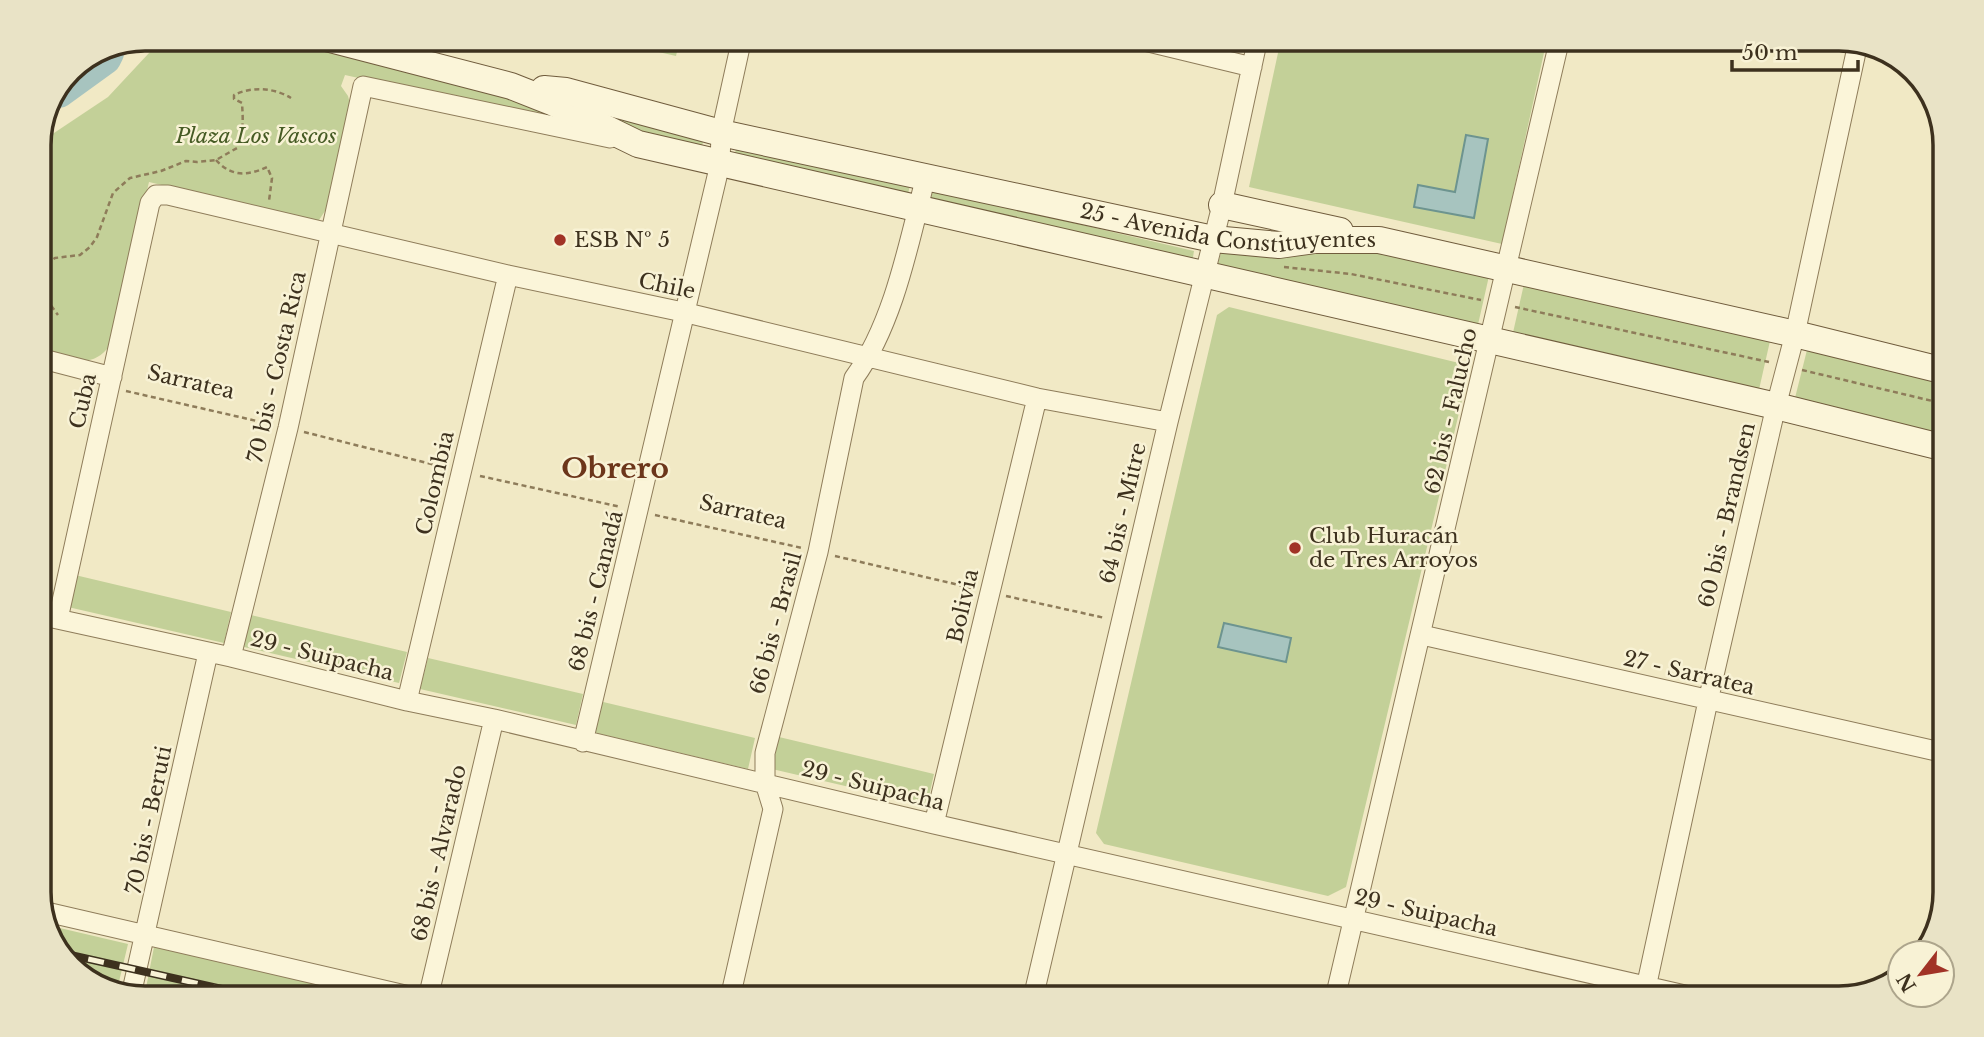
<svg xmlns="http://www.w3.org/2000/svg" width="1984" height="1037" viewBox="0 0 1984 1037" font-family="'Libre Baskerville',serif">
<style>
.green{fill:#c3d098}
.water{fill:#a7c4bf;stroke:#6d948f;stroke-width:2}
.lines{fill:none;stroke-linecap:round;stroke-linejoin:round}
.river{stroke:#a7c4bf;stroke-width:30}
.street-casing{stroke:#8e7c5a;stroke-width:21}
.secondary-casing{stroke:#705c3d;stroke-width:28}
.path{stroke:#8e7c5a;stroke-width:2.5;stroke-dasharray:5 3.5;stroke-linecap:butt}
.street{stroke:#fbf5d9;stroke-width:19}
.secondary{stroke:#fbf5d9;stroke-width:26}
.rail-casing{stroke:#3d311e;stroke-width:8}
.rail{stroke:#f8f2d5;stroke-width:5;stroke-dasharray:16;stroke-linecap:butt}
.poi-dot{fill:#a13326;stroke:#f8f2d5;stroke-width:2.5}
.labels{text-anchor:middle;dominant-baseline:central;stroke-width:5;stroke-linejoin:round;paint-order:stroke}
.park-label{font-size:21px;font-style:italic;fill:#465b24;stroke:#f8f2d5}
.street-label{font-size:21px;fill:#3d311e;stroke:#f8f2d5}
.poi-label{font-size:21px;fill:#3d311e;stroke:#f8f2d5;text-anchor:start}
.district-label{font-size:28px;font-weight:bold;fill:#6c361b;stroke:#f8f2d5}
.rim{fill:none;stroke:#3d311e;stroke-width:3.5}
</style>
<rect width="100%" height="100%" fill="#f1e9c5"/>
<path class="green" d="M163,38L277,39L539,107L585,128L345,75L341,86L348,96L351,107L327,208L319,220H311L149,182L110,345C91,373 65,356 39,348V143L108,97Z
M602,39H680L676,56Z
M1281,39H1547L1502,244L1249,187Z
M565,96L704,138L701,150L629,130Z
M737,145L910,186L907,197L734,157Z
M933,190L1194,251L1192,263L930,202Z
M1377,250L1489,276L1477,329L1222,269L1218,263L1221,253L1226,251Z
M1524,284L1770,341L1758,394L1512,337Z
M1229,307L1459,363L1468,375L1346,887L1328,896L1104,844L1096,833L1217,315Z
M1808,346L1945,380V436L1795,398Z
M75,575L231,612L224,643L68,607Z
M251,615L407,652L399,683L244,647Z
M428,658L583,694L576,725L420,689Z
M599,701L755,738L748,769L592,732Z
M779,737L934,774L927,805L772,769Z
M47,925L128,944L117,990L94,985L56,951Z
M154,947L384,998H144Z"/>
<path class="water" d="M1466,135L1488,139L1474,218L1414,207L1418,185L1455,192Z
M1224,623L1291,638L1286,662L1218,647Z"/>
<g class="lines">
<path class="river" d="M59,93L106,59L109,53"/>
<g class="street-casing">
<path id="street" d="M1132,38L1252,67
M1832,38L1889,51
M39,358L112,377
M39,615L231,657L407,701L494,719L934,824L1698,998
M58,619L150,203L156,195H168L508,275L683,312L1037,398L1168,422
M1422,635L1945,753
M231,657L288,428L363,86L610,138
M407,701L508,275
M583,742L720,164L721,133L742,38
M934,824L1037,398
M42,911L418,998
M131,995L208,653
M1644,997L1708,701L1776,406L1795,334L1858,43
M428,998L494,719
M730,998L773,809L765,783V753L818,552L854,378C894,323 909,242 926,176
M1033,998L1168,422L1222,205L1258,38
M1335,998L1560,38"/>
</g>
<g class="secondary-casing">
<g id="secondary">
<path d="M326,38L511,86L554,103L638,144L1776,406L1945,448"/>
<path id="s1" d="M544,89L566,91L721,133L1213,239L1279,245L1315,240H1379L1795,334L1945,371"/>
<path d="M1222,205L1340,231"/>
</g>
</g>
<path class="path" d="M216,160C231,177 248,176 267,167L272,178L269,201
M1284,267L1351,274L1481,300
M39,268L55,258L80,255L90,247L97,237L113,193L130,178L161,171L186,161L197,162L216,160L237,148C244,133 243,119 242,103L234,99V95C252,86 275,88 291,98
M39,294L49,303L58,315
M1515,307L1769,362
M1802,370L1945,404
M126,391L270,424
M304,432L443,467
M480,476L621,507
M655,515L802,548
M835,556L972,588
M1006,596L1105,618"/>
<use href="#street" class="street"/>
<use href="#secondary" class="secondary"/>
<g class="rail-casing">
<path id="rail" d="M57,952L262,998"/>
</g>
<use href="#rail" class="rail"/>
</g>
<g class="poi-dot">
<circle cx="560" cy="240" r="7"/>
<circle cx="1295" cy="548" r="7"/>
</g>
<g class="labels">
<g class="park-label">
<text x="256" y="136">Plaza Los Vascos</text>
</g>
<g class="street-label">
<text stroke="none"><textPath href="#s1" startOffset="700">25 - Avenida Constituyentes</textPath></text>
<text transform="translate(667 286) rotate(12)">Chile</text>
<text transform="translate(277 367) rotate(-77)">70 bis - Costa Rica</text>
<text transform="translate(191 382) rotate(13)">Sarratea</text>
<text transform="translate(83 401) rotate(-77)">Cuba</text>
<text transform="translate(1451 411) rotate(-77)">62 bis - Falucho</text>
<text transform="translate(435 483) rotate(-77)">Colombia</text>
<text transform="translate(743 512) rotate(13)">Sarratea</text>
<text transform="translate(1123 513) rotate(-77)">64 bis - Mitre</text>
<text transform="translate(1727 515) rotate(-77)">60 bis - Brandsen</text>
<text transform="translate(596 591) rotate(-76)">68 bis - Canadá</text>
<text transform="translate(963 606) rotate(-77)">Bolivia</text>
<text transform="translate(776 623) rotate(-75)">66 bis - Brasil</text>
<text transform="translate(322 656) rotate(14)">29 - Suipacha</text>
<text transform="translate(1689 673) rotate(13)">27 - Sarratea</text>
<text transform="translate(873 786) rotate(14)">29 - Suipacha</text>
<text transform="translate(149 820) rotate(-78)">70 bis - Beruti</text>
<text transform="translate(439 853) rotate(-77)">68 bis - Alvarado</text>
<text transform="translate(1426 913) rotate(13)">29 - Suipacha</text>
</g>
<g class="poi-label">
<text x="574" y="240">ESB Nº 5</text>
<text x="1309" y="536">Club Huracán<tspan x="1309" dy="24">de Tres Arroyos</tspan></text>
</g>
<g class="district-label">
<text x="615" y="468">Obrero</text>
</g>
</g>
<path d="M0 0H1984V1037H0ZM145 51H1839A94 94 0 0 1 1933 145V892A94 94 0 0 1 1839 986H145A94 94 0 0 1 51 892V145A94 94 0 0 1 145 51Z" fill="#e9e3c6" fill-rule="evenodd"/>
<path class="rim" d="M145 51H1839A94 94 0 0 1 1933 145V892A94 94 0 0 1 1839 986H145A94 94 0 0 1 51 892V145A94 94 0 0 1 145 51Z"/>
<g transform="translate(1921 974) rotate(239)"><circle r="33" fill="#f8f2d5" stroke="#ada58c" stroke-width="2"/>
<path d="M0-5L12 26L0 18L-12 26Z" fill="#a13326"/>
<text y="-10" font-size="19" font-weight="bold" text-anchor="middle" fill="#3d311e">N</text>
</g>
<path d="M1732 60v10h126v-10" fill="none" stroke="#3d311e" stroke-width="3.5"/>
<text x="1742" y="60" font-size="21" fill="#3d311e" stroke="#f8f2d5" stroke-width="5" paint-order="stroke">50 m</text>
</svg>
